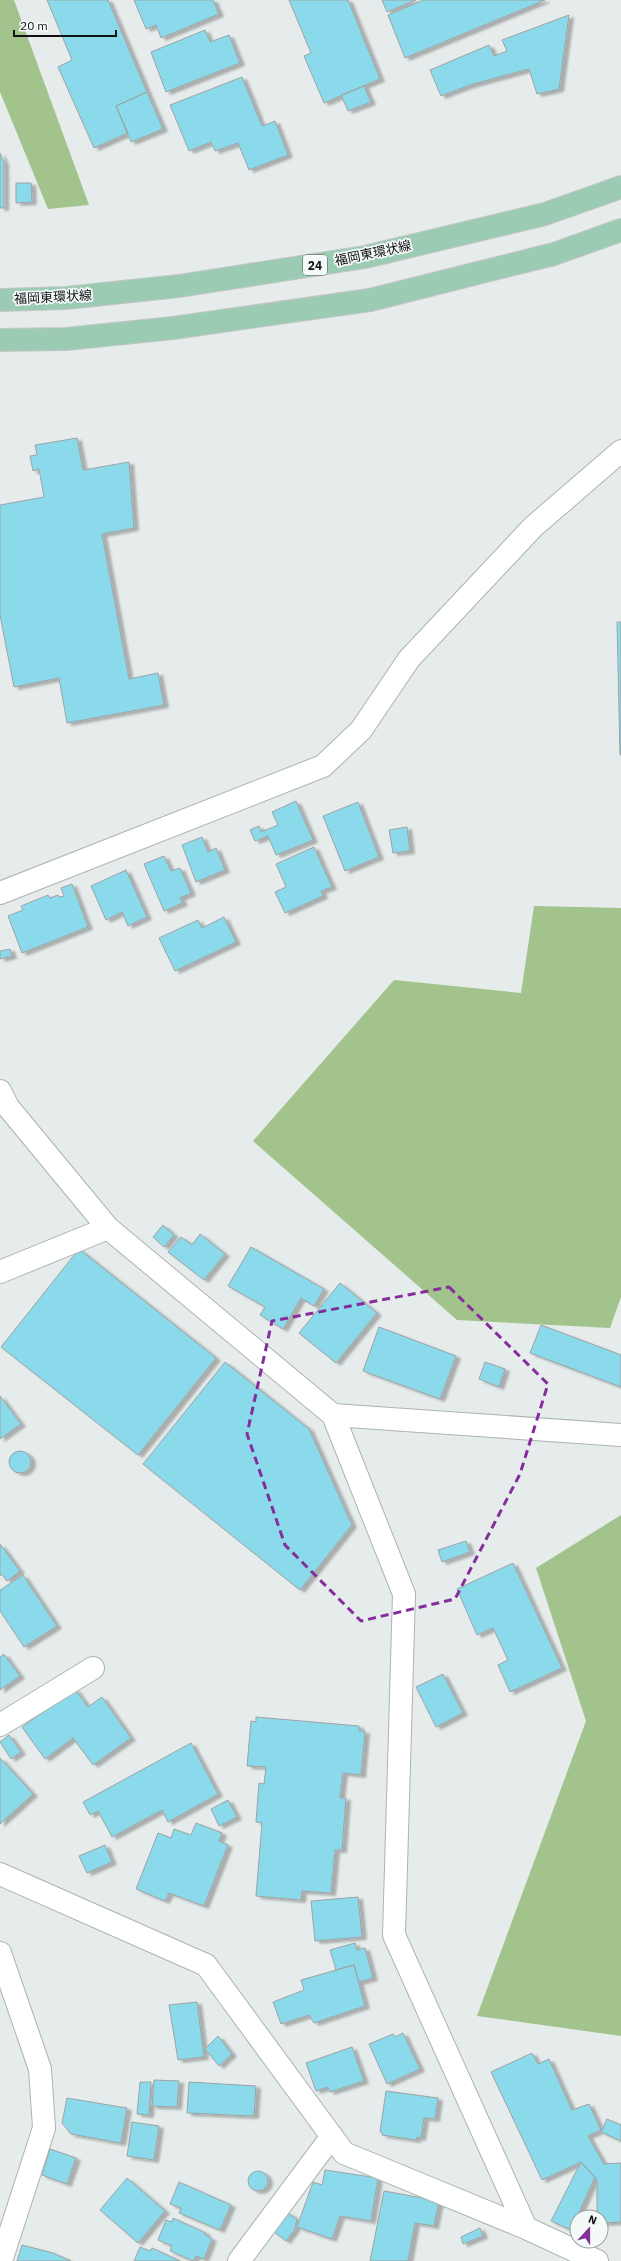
<svg xmlns="http://www.w3.org/2000/svg" width="621" height="2261" viewBox="0 0 621 2261" font-family="'IBM Plex Sans','Noto Sans JP',sans-serif">
<style>
.forest{fill:#a3c38d}
.building{fill:#8adaeb;stroke:#9da3a4;filter:url(#shadow)}
.lines{fill:none;stroke-linecap:round;stroke-linejoin:round}
.minor-casing{stroke:#acb3b2;stroke-width:24}
.major-casing{stroke:#c6c6c6;stroke-width:24}
.minor{stroke:#fff;stroke-width:22}
.major{stroke:#9ccbb3;stroke-width:22}
.marked{fill:none;stroke:#852e9b;stroke-width:3;stroke-dasharray:8 5;stroke-linejoin:round}
.labels{text-anchor:middle;dominant-baseline:central;stroke-width:3.5;stroke-linejoin:round;paint-order:stroke}
.shield{fill:#f3faf9;stroke:#555858;stroke-width:1}
.shield-label{font-size:12px;font-weight:bold;fill:#111313}
.street-label{font-size:13px;fill:#111313;stroke:#f3faf9}
</style>
<defs>
<filter id="shadow"><feDropShadow dx="4.5" dy="2.5" stdDeviation="1" flood-color="#0004"/></filter>
</defs>
<rect width="100%" height="100%" fill="#e6eceb"/>
<path class="forest" d="M0,0H14L89,205L48,209L0,92Z
M534,906L621,908V1297L610,1328L457,1320L253,1141L394,980L521,993Z
M621,1515V2036L477,2016L586,1721L536,1568Z"/>
<path class="building" d="M47,0H108L147,92L116,106L128,133L94,148L58,67L72,60Z
M134,0H213L219,14L161,38L156,25L146,29Z
M289,0H348L380,79L324,103L304,56L311,53Z
M382,0H416L387,12Z
M423,0H545L405,58L388,15Z
M569,15L559,89L537,94L529,69L470,85L441,96L430,70L489,45L494,56L507,51L502,40Z
M205,30L210,42L229,35L240,63L166,92L151,52Z
M242,77L262,126L275,121L288,155L249,170L238,143L215,151L211,142L189,151L170,105Z
M364,86L371,102L348,111L341,95Z
M147,92L163,129L131,142L116,106Z
M0,153L4,163V208H0Z
M16,183H31L32,202L16,203Z
M77,438L83,470L129,462L134,528L102,534L129,679L158,673L164,705L67,723L59,678L14,687L0,615V505L44,497L39,469L33,471L30,456L37,455L35,445Z
M617,622H621V755H620Z
M296,801L313,840L276,855L268,836L255,841L250,830L259,826L261,832L278,825L272,812Z
M358,802L379,857L345,871L323,816Z
M407,827L410,851L393,853L389,830Z
M202,837L208,852L216,848L225,870L196,882L182,845Z
M314,847L332,887L321,891L323,896L285,913L275,892L286,887L276,864Z
M164,856L171,871L180,868L191,893L180,898L183,903L164,911L144,864Z
M126,870L147,917L128,926L122,912L106,920L91,886Z
M72,884L88,927L22,953L8,916L23,910L21,906L48,895L50,898L58,895L59,897L64,896L61,888Z
M224,917L236,942L175,971L159,938L198,920L202,928Z
M10,949L12,956L0,959V951Z
M163,1225L174,1235L164,1247L153,1237Z
M200,1234L225,1254L204,1280L168,1252L181,1237L192,1245Z
M251,1247L324,1289L314,1306L301,1298L283,1329L260,1315L265,1307L228,1286Z
M79,1249L216,1358L138,1455L1,1347Z
M340,1283L377,1313L336,1363L299,1333Z
M541,1325L621,1355V1387L530,1353Z
M379,1327L456,1356L440,1399L363,1371Z
M225,1362L309,1429L352,1525L300,1590L143,1464Z
M485,1362L505,1369L499,1387L479,1379Z
M0,1396L21,1424L0,1439Z
M9 1462a11 11 0 1 1 22 0a11 11 0 1 1-22 0Z
M466,1541L470,1552L442,1562L438,1550Z
M0,1544L20,1571L7,1581L2,1574L0,1576Z
M513,1563L562,1668L510,1692L498,1665L508,1660L493,1628L477,1635L457,1589Z
M23,1575L57,1626L24,1647L0,1611V1590Z
M4,1654L20,1676L0,1690V1657Z
M443,1674L463,1713L436,1727L416,1687Z
M75,1689L88,1707L102,1697L131,1738L93,1765L73,1738L45,1759L22,1727Z
M256,1717L359,1726V1731H365L361,1775L343,1773L340,1798H346L342,1850H335L331,1893L302,1891L301,1900L256,1896L262,1823L256,1822L259,1783L264,1784L266,1767L247,1766L251,1721L256,1722Z
M9,1735L21,1752L11,1759L0,1742Z
M191,1743L218,1794L168,1822L162,1810L112,1837L98,1811L90,1815L83,1802Z
M0,1758L33,1794L0,1824Z
M228,1800L237,1817L219,1826L211,1809Z
M196,1823L222,1833L219,1841L228,1845L204,1906L169,1893L165,1901L136,1889L158,1833L171,1838L174,1829L191,1835Z
M105,1845L112,1862L87,1873L79,1856Z
M358,1897L362,1937L315,1941L311,1901Z
M355,1943L357,1950L365,1948L373,1978L359,1982L354,1965L336,1970L330,1950Z
M354,1965L365,2006L314,2023L309,2015L281,2024L273,2002L304,1990L301,1980Z
M197,2002L204,2057L178,2060L169,2005Z
M403,2033L420,2069L387,2084L369,2044L393,2034L395,2037Z
M218,2036L232,2054L219,2066L205,2049Z
M352,2047L364,2081L330,2092L328,2087L316,2091L306,2063Z
M532,2053L538,2064L549,2059L572,2110L589,2104L601,2130L588,2136L604,2164L621,2163V2222L601,2223V2217H597V2180L581,2162L542,2180L491,2072Z
M154,2080L179,2081L177,2107L152,2106Z
M140,2082H151L149,2115L137,2114Z
M189,2082L256,2086L254,2116L187,2113Z
M386,2091L438,2098L435,2119L424,2118L421,2138L417,2137L416,2140L382,2135V2132H380Z
M67,2098L127,2108L121,2143L71,2134L62,2123Z
M607,2119L621,2125V2141L601,2132Z
M132,2122L159,2126L154,2160L127,2156Z
M50,2149L76,2158L67,2184L42,2175Z
M581,2162L595,2177L571,2230L551,2221Z
M325,2170L378,2178L371,2221L340,2216L332,2239L297,2227L313,2182L322,2185Z
M248 2181a10 10 0 1 1 20 0a10 10 0 1 1-20 0Z
M127,2178L165,2211L138,2243L100,2210Z
M179,2182L231,2205L220,2230L179,2213L181,2208L170,2204Z
M384,2191L439,2201L434,2226L415,2223L408,2261H370Z
M288,2213L297,2219L295,2229L286,2241L274,2232Z
M173,2218L206,2233L205,2235L212,2239L204,2259L196,2256L193,2261L170,2251L172,2246L158,2240L166,2220L172,2222Z
M480,2228L483,2236L463,2244L461,2237Z
M22,2245L53,2253L71,2261H17Z
M140,2247L150,2251L152,2248L180,2261H134Z"/>
<g class="lines">
<g class="minor-casing">
<path id="minor" d="M0,893L323,766L361,730L409,659L533,527L621,451
M0,1091L8,1107L108,1228L333,1415L404,1594L394,1935L526,2228
M0,1272L108,1228
M333,1415L621,1435
M0,1725L93,1668
M0,1874L206,1965L344,2153L526,2228L597,2261
M0,1953L40,2069L44,2128L1,2261
M239,2261L332,2136"/>
</g>
<g class="major-casing">
<path id="major" d="M0,300L66,298L179,286L365,257L545,214L621,187
M0,340L66,339L173,328L370,300L554,254L621,230"/>
</g>
<use href="#minor" class="minor"/>
<use href="#major" class="major"/>
</g>
<path class="marked" d="M449,1287L548,1384L520,1474L455,1599L361,1621L285,1545L247,1434L272,1321Z"/>
<g class="labels">
<rect class="shield" x="303" y="255" width="24" height="20" rx="3"/>
<g class="shield-label">
<text x="315" y="265">24</text>
</g>
<g class="street-label">
<text transform="translate(373 253) rotate(-12)">福岡東環状線</text>
<text transform="translate(53 297) rotate(-3)">福岡東環状線</text>
</g>
</g>
<g transform="translate(589 2229) rotate(21)"><circle r="19" fill="#f3faf9" stroke="#999e9d"/>
<path d="M0-3L7 15L0 10L-7 15Z" fill="#852e9b"/>
<text y="-6" font-size="11" font-weight="bold" text-anchor="middle" fill="#111313">N</text>
</g>
<path d="M14 30v6h102v-6" fill="none" stroke="#111313" stroke-width="2"/>
<text x="20" y="30" font-size="12" fill="#111313" stroke="#f3faf9" stroke-width="3" paint-order="stroke">20 m</text>
</svg>
